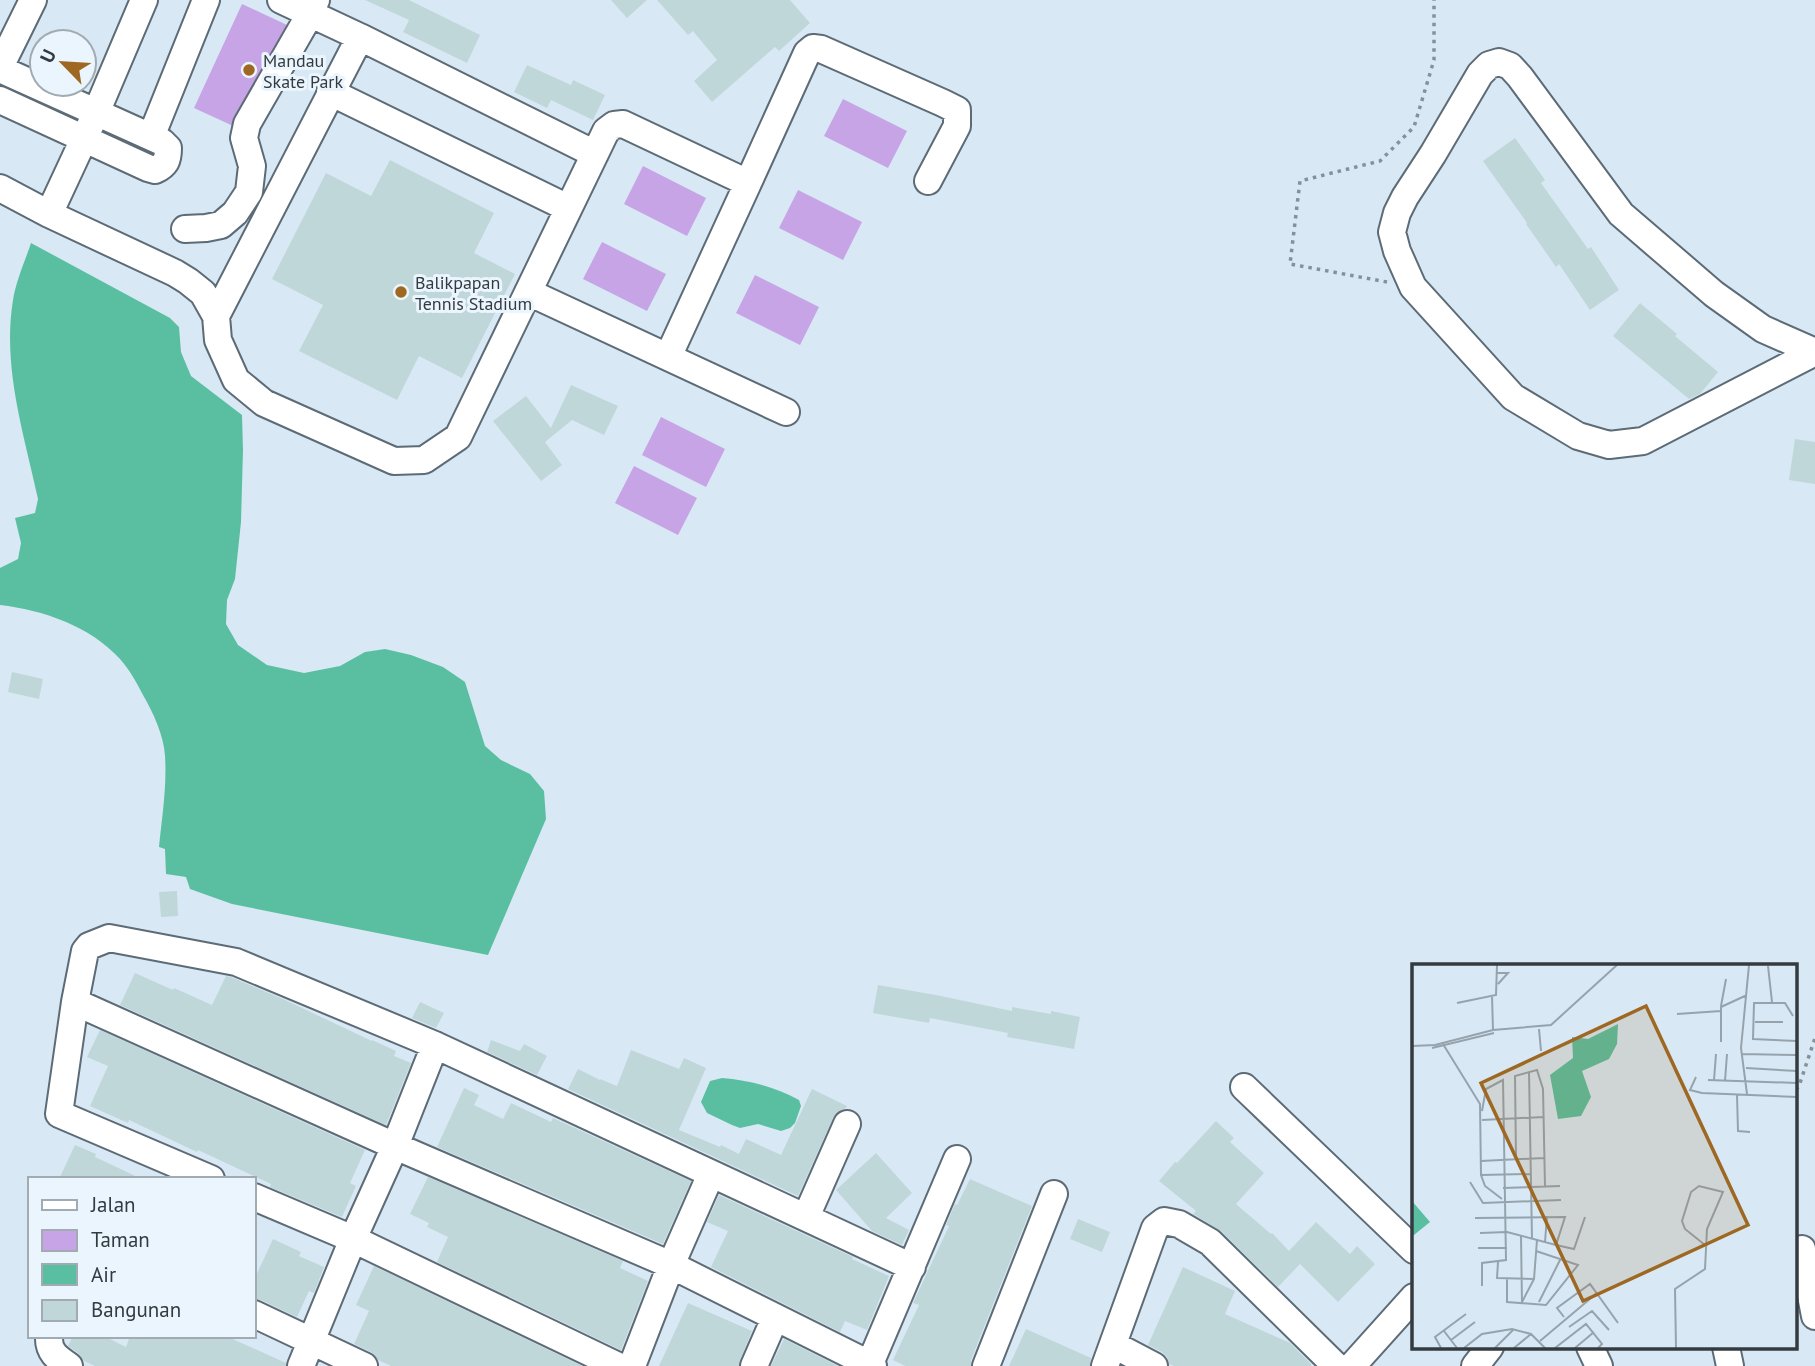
<svg xmlns="http://www.w3.org/2000/svg" width="1815" height="1366" viewBox="0 0 1815 1366" font-family="'PT Sans',sans-serif">
<style>
.green{fill:#c6a4e6}
.water{fill:#5abfa1}
.building{fill:#c0d7d9}
.lines{fill:none;stroke-linecap:round;stroke-linejoin:round}
.minor-casing{stroke:#5c6b76;stroke-width:30}
.path{stroke:#85919a;stroke-width:3.5;stroke-dasharray:3.5 5;stroke-linecap:butt}
.minor{stroke:#fff;stroke-width:26}
.poi-dot{fill:#9e6822;stroke:#ebf5fd;stroke-width:2.5}
.labels{text-anchor:middle;dominant-baseline:central;stroke-width:6;stroke-linejoin:round;paint-order:stroke}
.poi-label{font-size:18px;fill:#343b40;stroke:#ebf5fd;text-anchor:start}
.inset-road{fill:none;stroke:#96a3ad;stroke-width:2}
.view{fill:#9e6822;fill-opacity:0.15;stroke:#9e6822;stroke-width:3.5}
.inset-edge{fill:none;stroke:#343b40;stroke-width:3.5}
</style>
<rect width="100%" height="100%" fill="#d8e9f5"/>
<path class="green" d="M242,4L304,33L255,136L194,108Z
M843,99L907,131L888,168L824,136Z
M643,166L706,198L687,236L624,204Z
M798,190L862,222L843,260L779,228Z
M602,242L666,274L647,311L583,279Z
M755,275L819,307L800,345L736,313Z
M661,417L725,449L706,487L642,455Z
M634,466L697,498L678,535L615,503Z"/>
<path class="water" d="M31,243L170,318L179,327L181,352L191,376L242,415L243,450L241,522L235,579L227,600L226,624L238,645L267,665L304,673L340,666L365,652L385,649L411,655L443,667L465,682L485,746L501,760L530,774L544,791L546,819L488,955L232,904L190,889L186,877L166,874L165,849L159,847C162,817 167,786 165,756C164,736 153,712 143,695C137,683 129,669 120,659C90,626 43,610 0,605V568L18,559L21,543L15,518L35,513L38,499C24,434 2,367 13,300C16,281 25,261 31,243Z
M722,1078C748,1080 776,1087 799,1100L801,1106L795,1123L790,1128L781,1131L758,1124L740,1128L732,1125L707,1113L701,1102L710,1081Z"/>
<path class="building" d="M365,0H409L480,35L467,63L403,32L409,20Z
M611,0H647L627,18Z
M657,0H790L810,23L779,51L775,47L712,102L694,81L717,60L693,31L688,35Z
M527,65L571,85L573,80L605,95L593,120L551,100L547,108L514,92Z
M1515,138L1545,180L1541,183L1588,249L1591,247L1619,290L1590,310L1559,264L1556,267L1526,224L1527,223L1483,161Z
M390,160L494,213L474,253L515,274L462,378L419,356L397,400L299,351L323,305L272,279L326,173L371,196Z
M1640,303L1677,334L1675,336L1718,372L1700,394L1689,399L1613,336Z
M571,385L618,406L604,435L572,420L545,442L562,465L541,481L493,421L526,396L551,428Z
M1795,439L1815,442V484L1789,480Z
M12,672L43,679L39,699L8,692Z
M177,891L178,916L161,917L159,892Z
M135,973L173,990L174,988L212,1005L226,976L231,977L285,1000L372,1041V1040L396,1051L394,1056L411,1063L386,1125L120,1005Z
M878,985L936,995L1012,1011V1007L1051,1014V1011L1080,1017L1074,1049L1007,1037L1008,1033L930,1018L929,1023L873,1013Z
M420,1002L444,1013L436,1028L412,1018Z
M100,1030L365,1150L350,1183L356,1186L342,1217L270,1187L271,1184L198,1150L197,1152L129,1120L128,1123L90,1106L108,1066L87,1057Z
M491,1040L520,1051L524,1044L547,1056L537,1075L487,1052Z
M631,1050L679,1069L684,1058L706,1068L679,1130L720,1147L721,1145L739,1154L746,1139L781,1155L812,1089L847,1106L846,1108L837,1112L833,1118L798,1196L568,1089L578,1069L600,1080V1079L617,1086Z
M464,1088L479,1095L474,1105L503,1119L511,1103L551,1122L553,1118L691,1181L663,1244L437,1147Z
M1216,1121L1234,1138L1230,1142L1264,1173L1236,1204L1271,1234L1272,1233L1289,1251L1316,1222L1350,1254L1357,1246L1375,1264L1338,1302L1300,1264L1278,1287L1221,1231L1195,1215L1193,1214L1196,1211L1159,1181L1175,1162L1177,1163Z
M75,1145L96,1154L95,1157L142,1179H59Z
M876,1153L912,1193L886,1218L909,1230L902,1245L872,1231L836,1190Z
M428,1177L623,1261L620,1268L648,1281L621,1350L437,1262L448,1237L427,1227L429,1223L410,1214Z
M970,1179L1032,1206L971,1360V1366H905L893,1360L919,1305L913,1303L949,1226L946,1225L955,1204L957,1205Z
M719,1195L853,1257L852,1259L889,1276L867,1330L845,1321L840,1332L711,1267L728,1231L707,1222Z
M1078,1219L1110,1232L1102,1252L1070,1239Z
M273,1239L301,1252L299,1256L324,1267L314,1293L309,1291L297,1317L261,1300L254,1298V1280Z
M374,1266L582,1366H391L378,1360L371,1352L354,1344L369,1311L356,1305Z
M1183,1267L1235,1291L1225,1314L1290,1343L1311,1364V1366H1174L1169,1364L1167,1357L1162,1352L1148,1345Z
M688,1303L752,1331L740,1360L739,1366H659Z
M1026,1329L1091,1358L1090,1366H1009Z
M73,1336H104L126,1347L130,1336H226L286,1363V1366H95L84,1361L78,1353L68,1346Z
M784,1339L838,1366H771Z"/>
<g class="lines">
<g class="minor-casing">
<path id="minor" d="M281,0L360,37L595,154
M1499,62L1510,66L1520,77L1621,214L1714,294L1763,329L1815,352L1643,441L1609,445L1578,436L1513,397L1413,287L1397,251L1392,232L1397,213L1405,197L1433,154L1480,74L1489,65Z
M0,67L33,0
M0,69L162,142L168,148C168,160 166,165 155,170L148,168L0,100
M330,92L568,208
M151,137L206,0
M0,188L49,214L175,273L188,281L203,293L216,316L218,340L236,380L264,403L394,461L424,460L458,437L606,131L614,125L623,124L748,183L807,53L813,48L821,49L943,103L957,110V126L928,181
M49,214L96,113L144,0
M185,229L206,228L221,225L235,213L249,192L252,166L244,138L247,124L310,14L316,0
M528,292L786,412
M216,316L360,37
M668,357L748,183
M75,1002L395,1146L671,1265L873,1366
M1244,1087L1414,1250
M211,1179L59,1114L75,1002L85,951L89,946L109,938L236,962L435,1045L912,1267
M254,1197L353,1239L618,1366
M806,1217L847,1124
M1802,1249L1815,1316
M254,1314L364,1366
M49,1336C48,1352 57,1358 69,1366
M1114,1345L1154,1366
M1590,1347L1599,1366
M1726,1347L1730,1366
M301,1366L353,1239L395,1146L435,1045
M632,1366L671,1265L711,1174
M754,1366L775,1318
M869,1366L957,1159
M986,1366L1054,1194
M1105,1366L1155,1228L1164,1221L1179,1224L1210,1242L1336,1366
M1352,1366L1414,1297
M1475,1366L1490,1347"/>
</g>
<path class="path" d="M1387,282L1290,264L1300,181L1380,161L1414,127L1434,60V0
M1796,1090L1799,1086L1815,1038"/>
<use href="#minor" class="minor"/>
</g>
<g class="poi-dot">
<circle cx="249" cy="70" r="7"/>
<circle cx="401" cy="292" r="7"/>
</g>
<g class="labels">
<g class="poi-label">
<text x="263" y="60">Mandau<tspan x="263" dy="21">Skate Park</tspan></text>
<text x="415" y="282">Balikpapan<tspan x="415" dy="21">Tennis Stadium</tspan></text>
</g>
</g>
<g transform="translate(1412 964)">
<rect width="385" height="385" fill="#d8e9f5"/>
<path d="M206,60L205,80L197,95L170,107L179,133L169,152L146,155L138,111L161,94L160,73L176,75ZM0,237L18,258L2,271L0,270Z" fill="#5abfa1"/>
<path class="inset-road" d="M356,2L360,38M85,9H96L86,20M80,32L81,66M45,39L84,31L85,1M309,42L314,15M265,50L309,47M381,52L373,39H342L341,75L385,77M343,58H371M127,65L129,87M309,78V43L335,31M31,80L68,140L69,211L73,222L90,235M0,82L23,81L81,66L139,61L205,1M20,84L82,69M329,90L385,91M334,104L385,107M117,108L120,275M284,113L278,126L290,129L385,133M296,116L385,119M302,116L304,90M313,117L315,90M335,130L329,84L337,1M325,131L326,167L338,168M70,156L132,153M104,195L103,112L125,106L131,125L133,223M69,197L132,194M69,211L119,210M58,218L71,239L149,236M91,224L148,222M63,254L153,253L144,281L95,268L68,269M109,272L110,339M133,278L135,252M144,281L162,285L173,253M66,284H95M86,298L85,314L122,315L125,276M95,315V338L134,341L166,301L124,287M70,322V299L94,296L91,116L74,125L70,147M110,338L122,315M127,338L148,296M152,353L145,344L178,320L206,359M157,363L180,347L197,366M32,367L45,384M39,376L63,358M128,377L185,329M29,384L23,373L54,350M52,384L70,370L100,365L119,370L133,384M83,384L101,366M102,384L119,370M143,384L174,360L190,380L186,384M163,384L182,368M264,384L263,325L293,305L295,265L311,228L287,222L279,228L270,257L273,265L293,281"/>
<path class="view" d="M234,42L336,261L171,337L69,119Z"/>
<rect width="385" height="385" class="inset-edge"/>
</g>
<rect x="28" y="1177" width="228" height="161" fill="#ebf5fd" stroke="#a2abb1" stroke-width="2"/>
<rect x="42" y="1200" width="35" height="10" fill="#ffffff" stroke="#a2abb1" stroke-width="2"/>
<text x="91" y="1212" font-size="21" fill="#343b40">Jalan</text>
<rect x="42" y="1230" width="35" height="21" fill="#c6a4e6" stroke="#a2abb1" stroke-width="2"/>
<text x="91" y="1247" font-size="21" fill="#343b40">Taman</text>
<rect x="42" y="1264" width="35" height="21" fill="#5abfa1" stroke="#a2abb1" stroke-width="2"/>
<text x="91" y="1282" font-size="21" fill="#343b40">Air</text>
<rect x="42" y="1300" width="35" height="21" fill="#c0d7d9" stroke="#a2abb1" stroke-width="2"/>
<text x="91" y="1317" font-size="21" fill="#343b40">Bangunan</text>
<g transform="translate(63 63) rotate(295)"><circle r="33" fill="#ebf5fd" stroke="#a2abb1" stroke-width="2"/>
<path d="M0-5L12 26L0 18L-12 26Z" fill="#9e6822"/>
<text y="-10" font-size="19" font-weight="bold" text-anchor="middle" fill="#343b40">U</text>
</g>
</svg>
